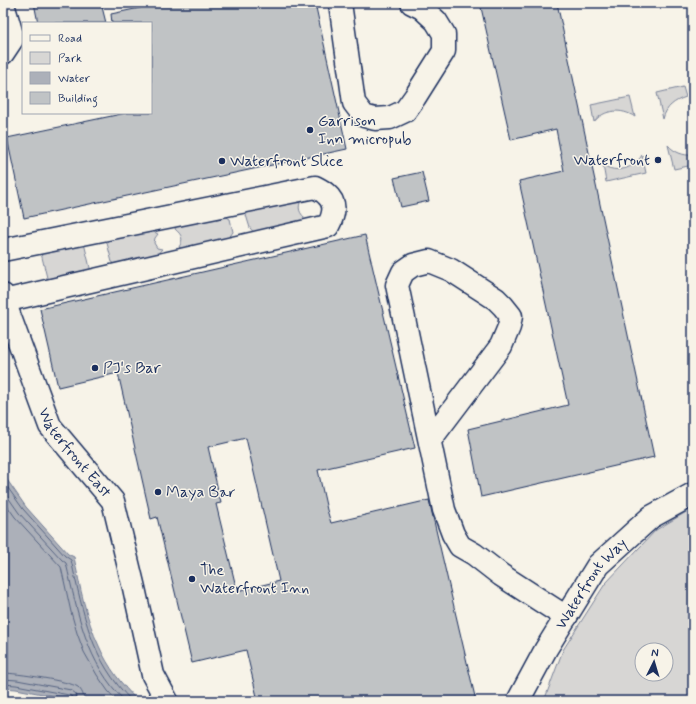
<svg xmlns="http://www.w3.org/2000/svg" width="696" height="704" viewBox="0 0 696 704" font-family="Mynerve,sans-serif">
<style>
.green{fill:#d7d6d4;stroke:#798299;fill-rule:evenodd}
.water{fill:#acb0b9;stroke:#727c95}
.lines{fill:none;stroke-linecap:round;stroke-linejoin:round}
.shore{stroke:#556382;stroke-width:1}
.building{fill:#c0c3c5;stroke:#1b2f5e;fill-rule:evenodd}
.minor-casing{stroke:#1b2f5e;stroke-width:25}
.minor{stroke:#f7f3e8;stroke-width:22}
.poi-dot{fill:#1b2f5e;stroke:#f7f3e8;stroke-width:1.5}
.labels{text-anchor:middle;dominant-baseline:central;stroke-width:3;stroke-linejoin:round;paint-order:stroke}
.poi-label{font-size:16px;fill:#1b2f5e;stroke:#f7f3e8;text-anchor:start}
.street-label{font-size:16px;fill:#1b2f5e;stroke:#f7f3e8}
</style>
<rect width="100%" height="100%" fill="#f7f3e8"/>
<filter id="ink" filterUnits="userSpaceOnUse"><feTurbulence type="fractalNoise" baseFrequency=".025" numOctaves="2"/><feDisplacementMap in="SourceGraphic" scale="8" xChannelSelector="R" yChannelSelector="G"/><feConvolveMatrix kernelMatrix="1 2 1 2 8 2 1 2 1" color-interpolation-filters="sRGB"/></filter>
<g filter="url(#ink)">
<path class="green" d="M683,87L686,97C674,101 666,107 663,119L657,93Z
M630,97L635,117C622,108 604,109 594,122L591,105Z
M668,145C674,152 683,156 693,155V165L674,169Z
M642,155L646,173L606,182L603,165C616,174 634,169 642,155Z
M293,199L300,203C298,209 300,213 304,217L300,225L256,235L250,228L246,215L251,207Z
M220,213L230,219L233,232L226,242L185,251L179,247C184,239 182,235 175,229L178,223Z
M150,230L158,234L155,238L154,243L157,248L162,249L156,256L113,266L106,239Z
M84,243L91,272L48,282L41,253Z
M693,508V701H544L563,650L605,584L656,530ZM642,650H666V674H642Z"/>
<path class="water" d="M3,474L26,507L68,554L74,557C80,587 86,619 99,646C108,667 122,685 138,701H77L53,696L16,689L3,688Z"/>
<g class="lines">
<path class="shore" d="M3,481L23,509L65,556L71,560C84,615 90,659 132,701
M3,490L19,513L62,560L66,563C78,614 86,663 125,701
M3,500L15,517L61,567L71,612L77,633L84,652L97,675L108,691L117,701
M3,673C16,673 69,681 78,687C82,691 84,695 84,701
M3,679L17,680L71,690L76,694L78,701
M3,684L16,685L69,695L72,697L73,701"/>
</g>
<path class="building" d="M34,3H101L106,23H38Z
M149,3H315L347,149L24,218L7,138L126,113H151V23H112L111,14L149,6Z
M480,3H557L654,457L481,497L468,429L568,405L519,181L564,171L556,129L511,140Z
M422,172L429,201L401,207L394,178Z
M365,235L415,448L318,470L327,510L331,523L429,500L476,701H258L246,650L192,663L157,517L151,519L118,373L58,387L40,309ZM246,438L279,581L237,591L216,504L221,503L208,447Z"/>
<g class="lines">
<g class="minor-casing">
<g id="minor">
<path d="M340,3L354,103L364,116L375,119L390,118L405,111L415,97L444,51V34L436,21L422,8L412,3"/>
<path d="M3,4L13,38L3,53"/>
<path d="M3,250L315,187C319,189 323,191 326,194C337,203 334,215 328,226L4,301"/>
<path id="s1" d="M3,295L4,301L50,426L113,501L134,588L153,675L167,701"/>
<path d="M430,440L501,346L509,327L511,316L503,306L496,299L451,270L429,261L413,265L403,272L397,285L444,510L453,534L460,546L474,554L501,575L566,617"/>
<path id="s2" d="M518,701L546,649L598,565L651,517L693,494"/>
</g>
</g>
<use href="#minor" class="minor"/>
</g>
</g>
<g class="poi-dot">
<circle cx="310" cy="130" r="4"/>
<circle cx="658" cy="160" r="4"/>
<circle cx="222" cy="161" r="4"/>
<circle cx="95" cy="368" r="4"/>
<circle cx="158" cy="492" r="4"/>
<circle cx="192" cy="579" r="4"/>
</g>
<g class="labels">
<g class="poi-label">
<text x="318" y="121">Garrison<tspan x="318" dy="18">Inn micropub</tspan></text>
<text x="650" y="160" text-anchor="end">Waterfront</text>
<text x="230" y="161">Waterfront Slice</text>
<text x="103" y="368">PJ's Bar</text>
<text x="166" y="492">Maya Bar</text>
<text x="200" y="570">The<tspan x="200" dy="18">Waterfront Inn</tspan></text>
</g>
<g class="street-label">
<text stroke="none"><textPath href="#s1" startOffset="175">Waterfront East</textPath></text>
<text stroke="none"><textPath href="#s2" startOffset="139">Waterfront Way</textPath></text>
</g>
</g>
<rect width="696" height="704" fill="none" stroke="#f7f3e8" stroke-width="16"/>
<rect x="8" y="8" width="680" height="688" fill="none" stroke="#1b2f5e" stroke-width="1.5" filter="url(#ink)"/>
<rect x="22" y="22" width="130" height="92" fill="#f7f3e8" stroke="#9fa5b1"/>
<rect x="30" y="35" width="20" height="6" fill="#f7f3e8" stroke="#9fa5b1"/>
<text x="58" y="42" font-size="12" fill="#1b2f5e">Road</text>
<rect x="30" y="52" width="20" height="12" fill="#d7d6d4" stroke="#9fa5b1"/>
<text x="58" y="62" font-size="12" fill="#1b2f5e">Park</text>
<rect x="30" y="72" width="20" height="12" fill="#acb0b9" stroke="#9fa5b1"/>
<text x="58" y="82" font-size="12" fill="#1b2f5e">Water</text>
<rect x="30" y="92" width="20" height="12" fill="#c0c3c5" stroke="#9fa5b1"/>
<text x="58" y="102" font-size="12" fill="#1b2f5e">Building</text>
<g transform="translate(654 662) rotate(5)"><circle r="19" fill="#f7f3e8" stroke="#9fa5b1"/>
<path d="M0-3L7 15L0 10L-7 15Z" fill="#1b2f5e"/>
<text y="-6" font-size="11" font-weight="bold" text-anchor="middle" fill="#1b2f5e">N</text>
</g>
</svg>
